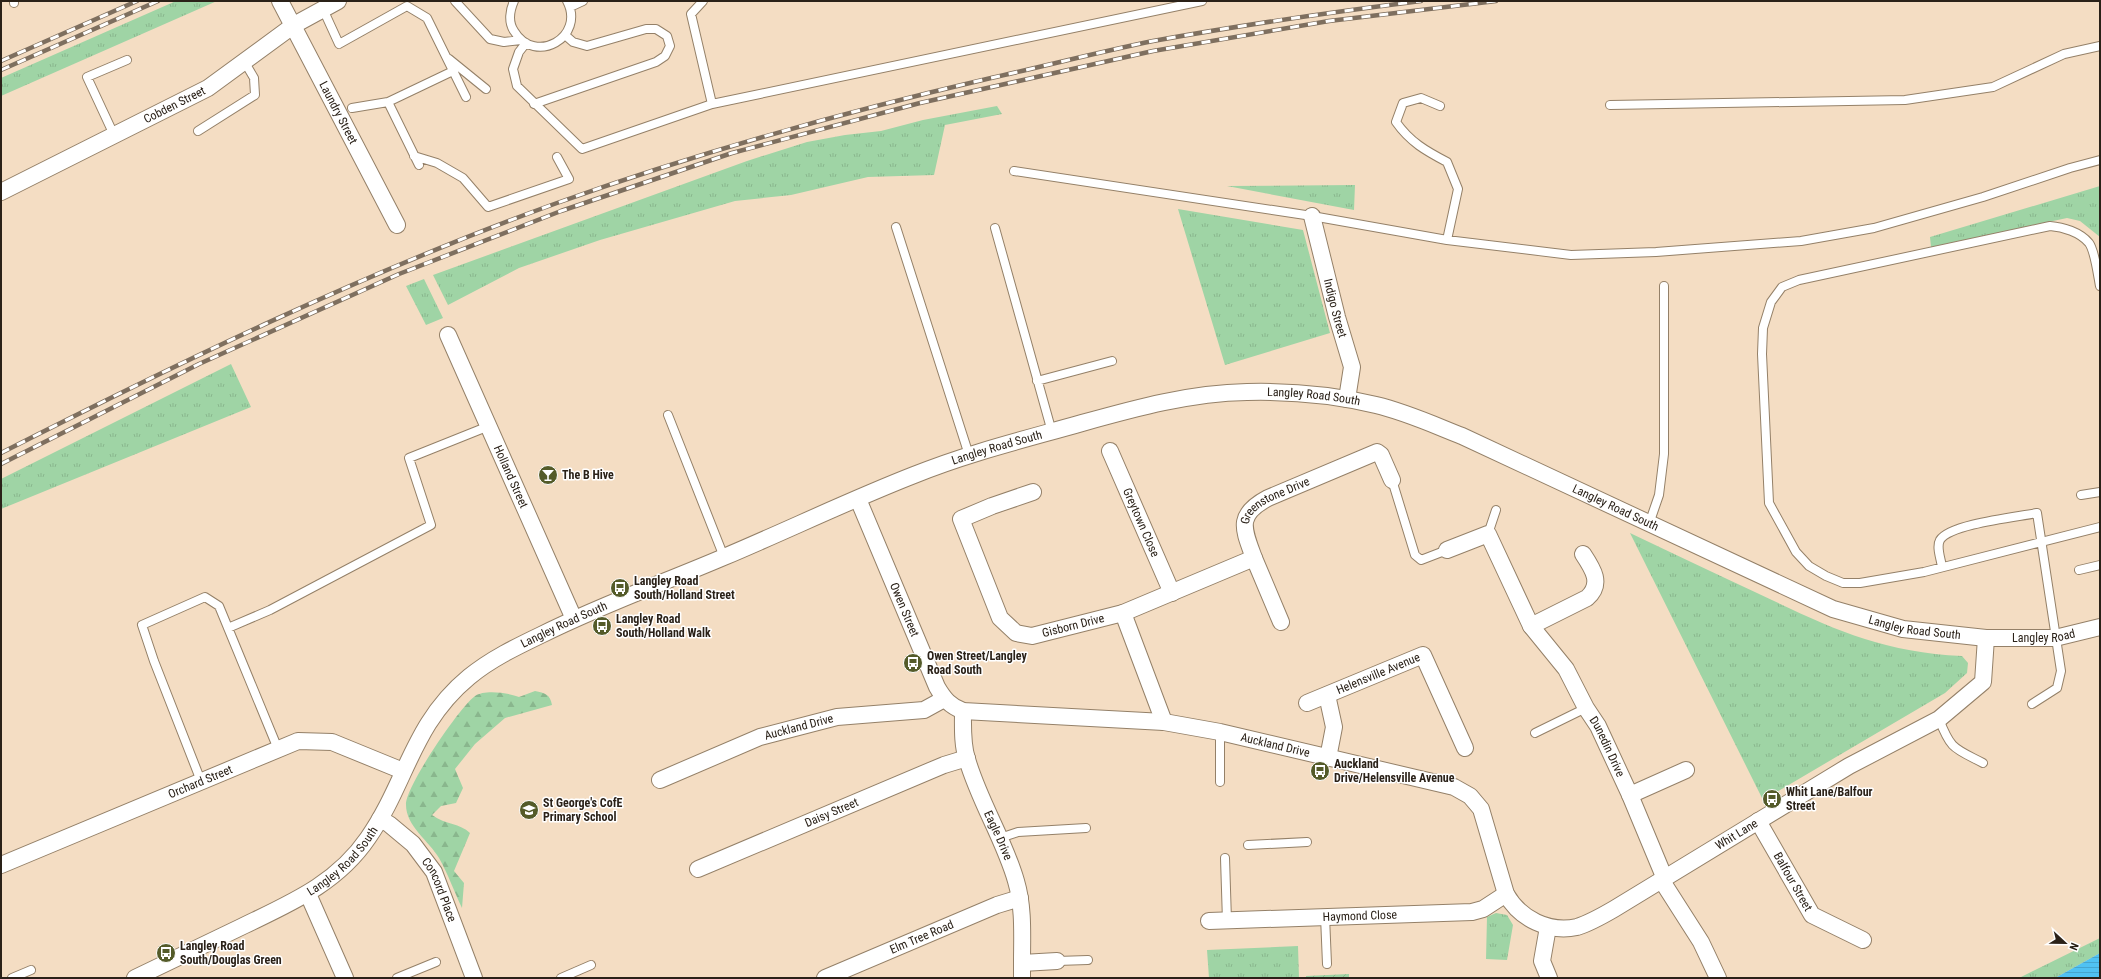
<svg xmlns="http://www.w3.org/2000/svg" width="2101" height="979" viewBox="0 0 2101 979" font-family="'Roboto Condensed',sans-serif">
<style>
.grass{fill:url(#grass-tufts)}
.forest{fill:url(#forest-firs)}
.garden{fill:url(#garden-furrows)}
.water{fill:url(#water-rules)}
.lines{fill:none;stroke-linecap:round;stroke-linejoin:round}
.lane-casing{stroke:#948068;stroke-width:10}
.street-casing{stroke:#948068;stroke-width:18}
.lane{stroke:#fff;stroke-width:8}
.street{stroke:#fff;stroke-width:16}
.rail-casing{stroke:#7e6f5f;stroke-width:4.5}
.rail{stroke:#fff;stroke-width:3;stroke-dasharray:9;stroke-linecap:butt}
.labels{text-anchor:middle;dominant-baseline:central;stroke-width:3;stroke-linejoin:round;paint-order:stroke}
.street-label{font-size:12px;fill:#2a2118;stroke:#fff}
.poi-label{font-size:12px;font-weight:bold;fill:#2a2118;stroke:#fff;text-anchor:start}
</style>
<defs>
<pattern id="grass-tufts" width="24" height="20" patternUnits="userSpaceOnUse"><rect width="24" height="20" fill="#9fd4a5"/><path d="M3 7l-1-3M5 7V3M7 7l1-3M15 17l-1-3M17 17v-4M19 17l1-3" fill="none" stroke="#89b68d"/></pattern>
<pattern id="forest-firs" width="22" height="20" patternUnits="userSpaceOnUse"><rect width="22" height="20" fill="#9fd4a5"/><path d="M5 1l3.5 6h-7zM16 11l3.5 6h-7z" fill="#89b68d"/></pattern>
<pattern id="garden-furrows" width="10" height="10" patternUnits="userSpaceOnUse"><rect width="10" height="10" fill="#9fd4a5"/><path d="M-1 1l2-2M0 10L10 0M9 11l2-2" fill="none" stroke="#89b68d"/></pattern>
<pattern id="water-rules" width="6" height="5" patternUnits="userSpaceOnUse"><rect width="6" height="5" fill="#50c2f3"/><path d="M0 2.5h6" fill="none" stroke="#46a6d0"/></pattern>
</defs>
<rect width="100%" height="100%" fill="#f4ddc3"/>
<path class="grass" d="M176,1H217L1,96V78Z
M997,106L1002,114L945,125L934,175L868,177L791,195L735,201L600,240L519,268L448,305L433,275L747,161L807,142L845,135L881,131L923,120Z
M1355,185L1354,210L1227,186Z
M2100,186V237L2080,221L2067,218L1931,247L1930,237Z
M1178,209L1303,230L1330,333L1225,365Z
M424,279L443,318L426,325L406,286Z
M231,364L251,407L1,509V479Z
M1630,533C1672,553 1714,573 1757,593C1829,627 1879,652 1962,656L1968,663L1967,673L1945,693L1763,800Z
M1496,913L1507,915L1513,925L1507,960L1486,959L1487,917Z
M2100,938V953L2055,978H2019Z
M1298,946L1299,978H1209L1207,950Z"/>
<path class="forest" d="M535,691C545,693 550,694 552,705L505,718L475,744L455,769L463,788L456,803L441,806L432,815C446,825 460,823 470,833L454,871L464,883L462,908C454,891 448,874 439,858C429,841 406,826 406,805C405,787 459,708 475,696C485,689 509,693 519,697Z"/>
<path class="garden" d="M1349,974V978H1306V976Z"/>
<path class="water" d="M2100,953V978H2055Z"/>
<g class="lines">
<g class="lane-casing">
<path id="lane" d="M14,1V3
M455,1L490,39L504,42L521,40
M514,1C510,10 508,22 514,31C535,66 586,37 567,1
M703,1L691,14L712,104L1202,1
M570,7L583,1
M323,9L339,44L407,6L427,18L466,97
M526,43L519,52L513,69L517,86L582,149L712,104
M449,59L486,89
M388,102L419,165
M534,104L656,62L665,56L670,46L667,36L656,29H646L587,46L573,42L565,35
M1610,105L1905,100L1993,87L2064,54L2100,46
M1440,106L1421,98L1403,103L1396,122C1410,142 1426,151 1447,162L1458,189L1447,240
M352,108L388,102L453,71
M198,131L255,95L254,78L244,61
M114,135L87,77L127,60
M414,156L437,163L463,178L488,207L569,179L557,157
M1014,171L1312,216L1447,240L1571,255L1656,252L1801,241L1874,228L1983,197L2070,168L2100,160
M896,227L969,455
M995,228L1052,432
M2100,286C2098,276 2095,251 2089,243C2080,232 2063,227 2050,226L1799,280L1782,287L1771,302L1763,328L1762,354L1769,503L1796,552L1809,566L1826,576L1843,583H1860L1924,572L2100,527
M1037,381L1112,361
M668,415L724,557
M1392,480L1415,555L1421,560L1447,550
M2081,495L2100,492
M1649,524L1659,495L1664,454V286
M1488,534L1496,510
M1942,567C1941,559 1936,547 1940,540C1950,524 2017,517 2037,513L2061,671L2057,688L2032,704
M2079,570L2100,565
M228,628L270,610L431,525L409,458L489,426
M1939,719C1951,750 1954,748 1983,763
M1535,733L1586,708
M201,781L154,661L142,625L205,597L219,606L278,749
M1220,782V732
M1000,838L1018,832L1086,828
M1248,845L1307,842
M1225,858L1227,921
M1325,916L1327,964
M1057,961L1088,960
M12,978L31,970
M397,978L436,962
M561,978L591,965"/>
</g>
<g class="street-casing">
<g id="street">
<path id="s1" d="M280,1L397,225"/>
<path id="s2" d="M1,192L208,88L294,25L338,1"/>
<path id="s3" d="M1312,216L1337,317L1352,367L1347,399"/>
<path id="s4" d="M448,335L574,619"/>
<path id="s5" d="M1110,451L1172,593"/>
<path id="s6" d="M1033,492L992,506L961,519L1000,618L1016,633L1032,636L1123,613L1164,722"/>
<path id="s7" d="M858,499L937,687C944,699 950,706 963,711L1164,722L1220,732L1454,787L1470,796L1481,809L1506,894C1520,919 1549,933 1577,927C1590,923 1602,916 1614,909L1849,766L1939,719L1983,682L1986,638"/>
<path id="s8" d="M1447,550L1488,534L1531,626L1566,669L1586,708L1598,726L1630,795L1665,879"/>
<path d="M1254,558L1281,622"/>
<path id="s9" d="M1123,613L1254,558C1243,528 1236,515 1268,498L1377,452L1381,455L1392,480"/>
<path d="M1531,626L1587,598C1603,584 1593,569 1583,554"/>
<path d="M1327,695L1334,727L1328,758"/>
<path id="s10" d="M1307,703L1423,655L1465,748"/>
<path id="s11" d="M963,711C963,727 962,744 967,759C979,801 1004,839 1016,881C1024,908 1022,936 1022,963L1057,961"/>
<path id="s12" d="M660,780L760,737L837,717L924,710L944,699"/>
<path d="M1630,795L1686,770"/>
<path id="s13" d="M380,819L389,824L413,844L434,872L474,978"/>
<path id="s14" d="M1758,821L1812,915L1863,940"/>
<path id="s15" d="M1,865L298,741L332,742L403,771"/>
<path id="s16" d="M698,869L944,765L967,758"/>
<path d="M1662,881L1701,942L1718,978"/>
<path d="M308,894L345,978"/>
<path id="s17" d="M1209,921L1472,912L1483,909L1506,894"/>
<path d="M1548,927L1542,961L1549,978"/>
<path id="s18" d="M135,978C170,961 204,945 239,928C288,904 336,885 368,838C407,782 412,724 469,677C491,659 516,647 541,635C601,605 663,583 724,557C788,530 850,500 914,475C968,453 1026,439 1082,423C1136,408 1190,393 1247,392C1289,391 1335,395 1376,405C1406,412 1434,425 1462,436L1833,609L1903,629L1986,638H2055L2100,627"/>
<path id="s19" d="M825,978L997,905L1020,898"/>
<path d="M1022,978V963"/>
</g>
</g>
<use href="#lane" class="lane"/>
<use href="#street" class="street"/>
<g class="rail-casing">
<path id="rail" d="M1,61L137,1
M1,70L158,1
M1,453C182,361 366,272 557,203C700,152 844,112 991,78C1045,66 1099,52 1153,41C1242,25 1332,12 1421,1
M1,464L199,364L399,274L561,211L732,153L920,103L1153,51L1329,21L1496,1"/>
</g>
<use href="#rail" class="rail"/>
</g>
<defs>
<g id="bar-disc" transform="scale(1)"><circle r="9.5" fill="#545b29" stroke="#fff"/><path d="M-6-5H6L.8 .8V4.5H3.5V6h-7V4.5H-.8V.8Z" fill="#fff"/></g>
<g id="bus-disc" transform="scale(1)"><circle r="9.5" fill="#545b29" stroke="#fff"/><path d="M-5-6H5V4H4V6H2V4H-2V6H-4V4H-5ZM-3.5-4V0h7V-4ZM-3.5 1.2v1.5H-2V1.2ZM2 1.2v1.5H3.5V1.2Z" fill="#fff"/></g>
<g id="school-disc" transform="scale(1)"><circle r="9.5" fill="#545b29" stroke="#fff"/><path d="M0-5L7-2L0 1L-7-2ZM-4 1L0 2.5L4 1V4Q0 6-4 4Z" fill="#fff"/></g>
</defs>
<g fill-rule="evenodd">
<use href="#bar-disc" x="548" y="475"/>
<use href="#bus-disc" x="620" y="588"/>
<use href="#bus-disc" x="602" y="626"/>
<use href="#bus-disc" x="913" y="663"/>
<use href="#bus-disc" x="1320" y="771"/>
<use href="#bus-disc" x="1772" y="799"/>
<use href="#school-disc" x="529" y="810"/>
<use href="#bus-disc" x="166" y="953"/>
</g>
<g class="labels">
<g class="street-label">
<text stroke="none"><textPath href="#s2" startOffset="194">Cobden Street</textPath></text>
<text stroke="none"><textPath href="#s1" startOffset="126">Laundry Street</textPath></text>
<text stroke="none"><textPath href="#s3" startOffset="95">Indigo Street</textPath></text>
<text stroke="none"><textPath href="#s18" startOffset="1367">Langley Road South</textPath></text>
<text stroke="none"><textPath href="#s18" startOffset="1043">Langley Road South</textPath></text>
<text stroke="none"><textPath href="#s4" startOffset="155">Holland Street</textPath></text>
<text stroke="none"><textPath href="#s9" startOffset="218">Greenstone Drive</textPath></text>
<text stroke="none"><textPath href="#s18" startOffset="1691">Langley Road South</textPath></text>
<text stroke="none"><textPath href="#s5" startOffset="78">Greytown Close</textPath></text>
<text stroke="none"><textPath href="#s7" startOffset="120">Owen Street</textPath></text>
<text stroke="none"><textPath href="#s18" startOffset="575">Langley Road South</textPath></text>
<text stroke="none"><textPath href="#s6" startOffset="264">Gisborn Drive</textPath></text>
<text stroke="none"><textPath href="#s18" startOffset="2015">Langley Road South</textPath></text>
<text stroke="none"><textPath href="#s18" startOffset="2145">Langley Road</textPath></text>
<text stroke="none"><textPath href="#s10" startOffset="77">Helensville Avenue</textPath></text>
<text stroke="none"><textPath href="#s12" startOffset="149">Auckland Drive</textPath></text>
<text stroke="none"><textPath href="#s7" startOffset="555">Auckland Drive</textPath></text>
<text stroke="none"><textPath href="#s8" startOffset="289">Dunedin Drive</textPath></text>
<text stroke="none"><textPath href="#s15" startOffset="216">Orchard Street</textPath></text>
<text stroke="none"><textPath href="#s16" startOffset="145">Daisy Street</textPath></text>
<text stroke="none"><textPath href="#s7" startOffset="1131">Whit Lane</textPath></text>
<text stroke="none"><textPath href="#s11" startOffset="131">Eagle Drive</textPath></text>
<text stroke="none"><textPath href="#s18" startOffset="240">Langley Road South</textPath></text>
<text stroke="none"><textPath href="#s14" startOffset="70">Balfour Street</textPath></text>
<text stroke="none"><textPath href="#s13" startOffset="95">Concord Place</textPath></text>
<text stroke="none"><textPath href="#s17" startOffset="151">Haymond Close</textPath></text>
<text stroke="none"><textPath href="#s19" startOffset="105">Elm Tree Road</textPath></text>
</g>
<g class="poi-label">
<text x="562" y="475">The B Hive</text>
<text x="634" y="581">Langley Road<tspan x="634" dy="14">South/Holland Street</tspan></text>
<text x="616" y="619">Langley Road<tspan x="616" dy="14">South/Holland Walk</tspan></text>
<text x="927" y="656">Owen Street/Langley<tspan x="927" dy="14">Road South</tspan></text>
<text x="1334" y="764">Auckland<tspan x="1334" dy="14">Drive/Helensville Avenue</tspan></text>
<text x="1786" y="792">Whit Lane/Balfour<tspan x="1786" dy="14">Street</tspan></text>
<text x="543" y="803">St George's CofE<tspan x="543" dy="14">Primary School</tspan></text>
<text x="180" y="946">Langley Road<tspan x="180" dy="14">South/Douglas Green</tspan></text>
</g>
</g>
<rect width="2101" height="979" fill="none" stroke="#2a2118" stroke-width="4"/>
<g transform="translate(2065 943) rotate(112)" stroke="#ffffff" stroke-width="3" paint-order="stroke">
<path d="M0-3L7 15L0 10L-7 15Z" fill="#2a2118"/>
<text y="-6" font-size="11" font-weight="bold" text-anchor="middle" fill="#2a2118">N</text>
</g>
</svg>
